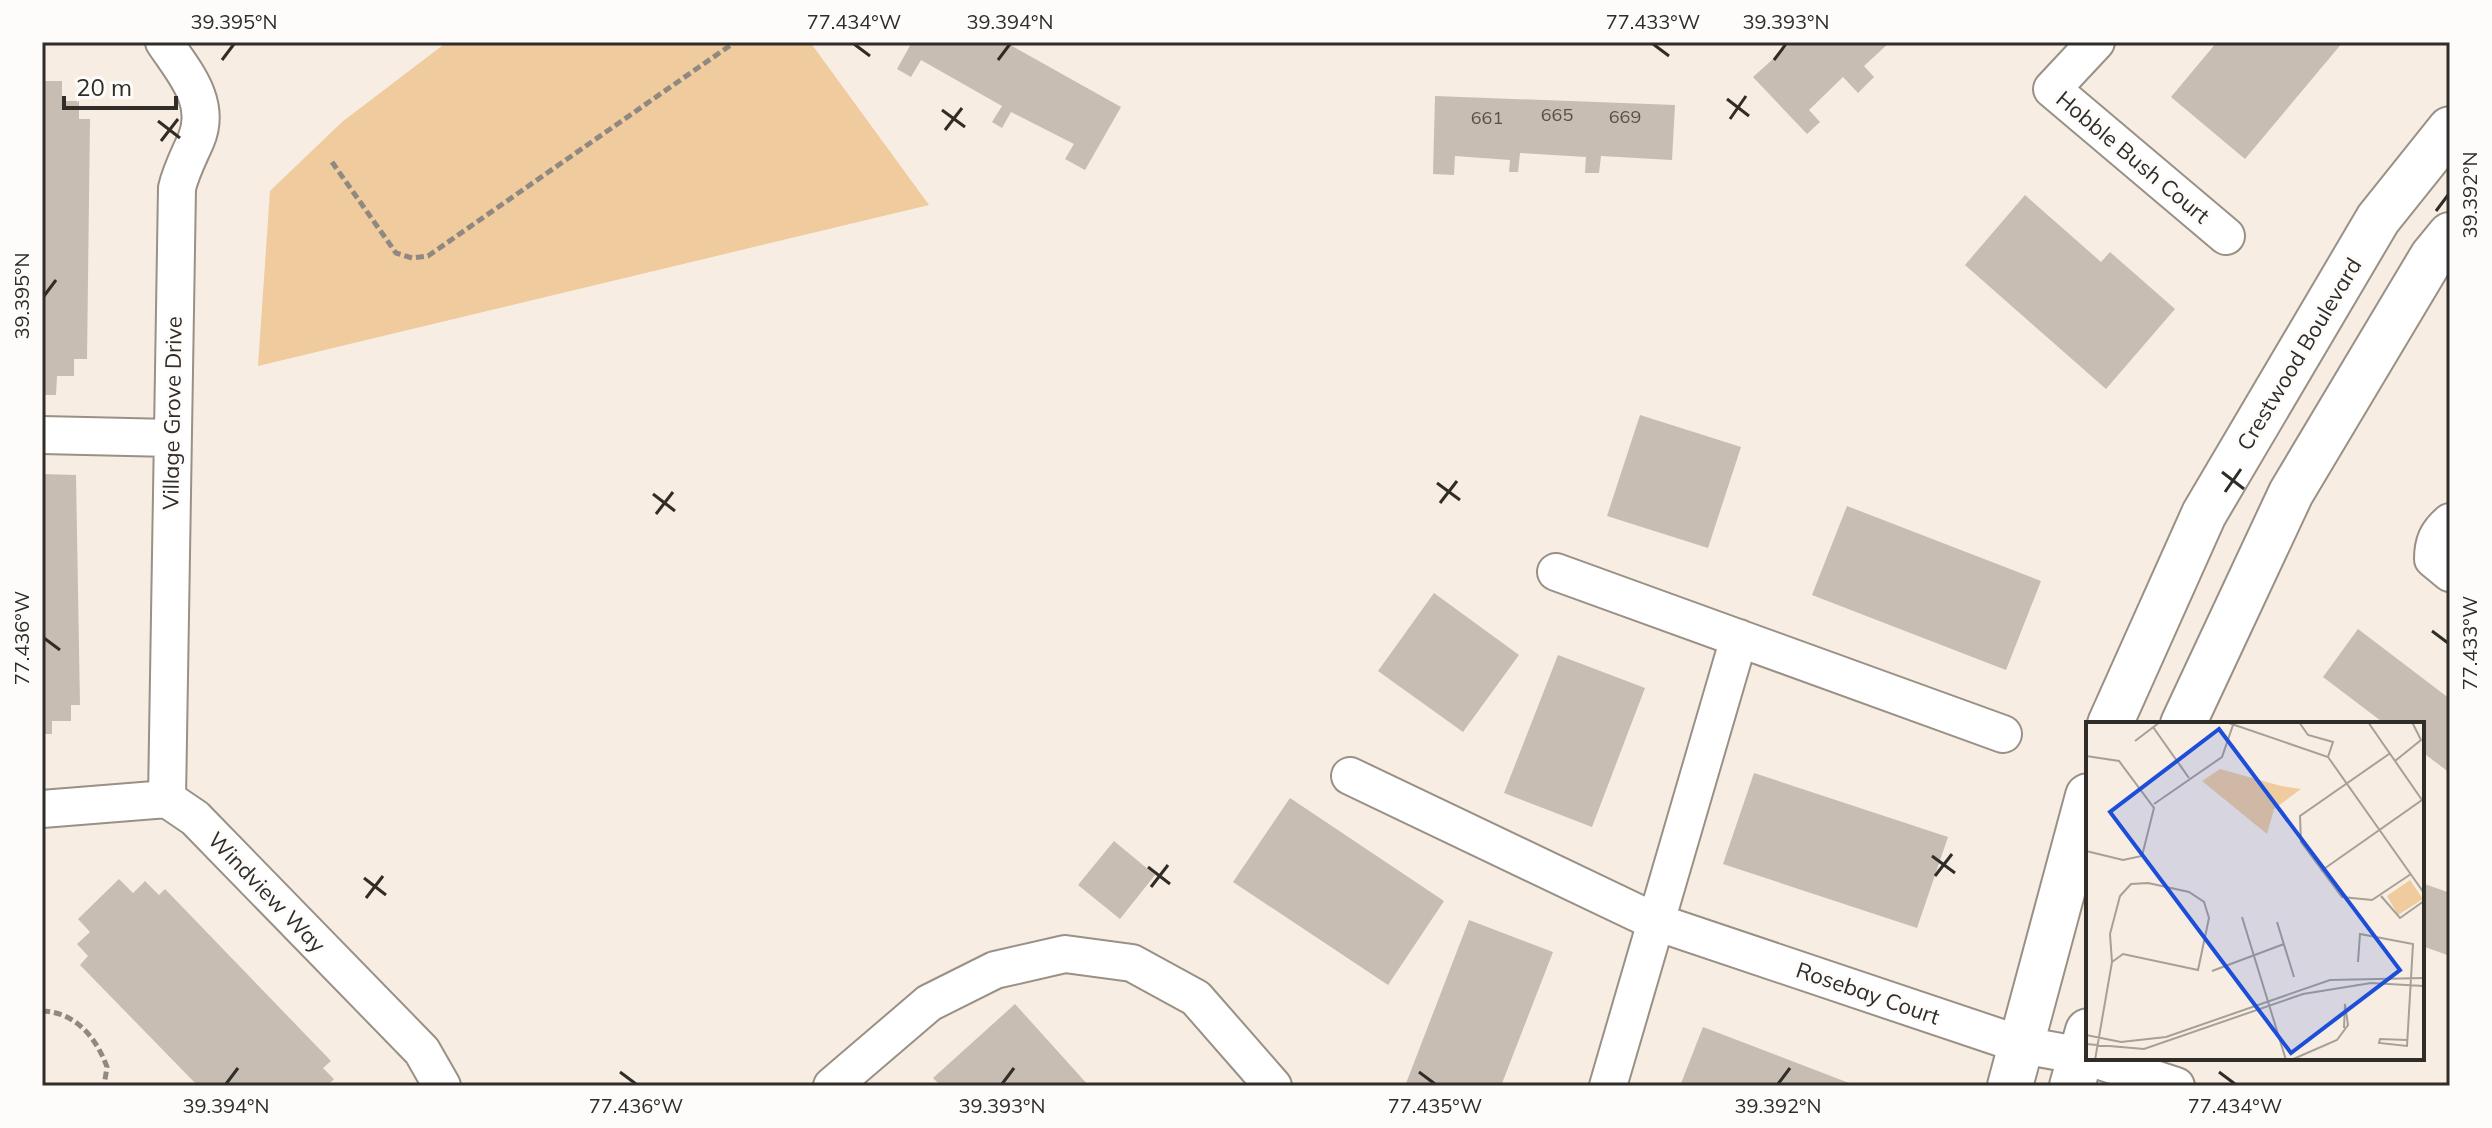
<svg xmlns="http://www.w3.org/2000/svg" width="2492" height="1128" viewBox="0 0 2492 1128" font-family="Mulish,sans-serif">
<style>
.green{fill:#efcb9e}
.building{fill:#c7bdb2}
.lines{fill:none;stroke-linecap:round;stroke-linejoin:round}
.minor-casing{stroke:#999086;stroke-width:40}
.major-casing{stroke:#999086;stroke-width:48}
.path{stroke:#8f8981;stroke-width:5;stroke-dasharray:8 4;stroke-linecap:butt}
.minor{stroke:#fff;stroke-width:36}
.major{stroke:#fff;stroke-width:44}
.ticks{fill:none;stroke:#302d28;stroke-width:3}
.labels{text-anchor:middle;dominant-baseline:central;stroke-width:6;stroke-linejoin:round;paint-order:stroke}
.number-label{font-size:18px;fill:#56514a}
.street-label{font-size:22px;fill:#302d28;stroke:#fefcfa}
.inset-road{fill:none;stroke:#a7a098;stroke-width:2}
.view{fill:#1d4ed8;fill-opacity:0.15;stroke:#1d4ed8;stroke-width:4}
.inset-edge{fill:none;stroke:#302d28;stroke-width:4}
.neatline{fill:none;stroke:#302d28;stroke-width:3}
.ticks-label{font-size:20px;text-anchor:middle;fill:#302d28}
</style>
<rect width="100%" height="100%" fill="#f7ede2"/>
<path class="green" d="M447,42H810L929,205L258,366L270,191L342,122Z"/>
<path class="building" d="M912,42H1005L1121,107L1085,170L1065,159L1074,144L1011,112L1002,128L992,122L1002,106L921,60L911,77L897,69Z
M1792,42H1890L1864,66L1874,77L1858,93L1843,77L1809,110L1820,122L1807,134L1753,77Z
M2217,42H2343L2245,159L2171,97Z
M42,81H62V101H79V119H90L87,359H74V376H57L56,395H42Z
M1435,96L1675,105L1672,160L1601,156L1599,173H1585L1586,157L1520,153L1518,172H1509L1510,160L1455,156L1454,175L1433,174Z
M2025,195L2101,262L2110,252L2175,309L2106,389L1965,265Z
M1640,415L1741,447L1708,548L1607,516Z
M42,474L76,475L80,705H71V721H52V734H42Z
M1847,506L2041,581L2006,670L1812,595Z
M1434,593L1519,655L1463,732L1378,671Z
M2358,629L2450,699V773L2422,752V724H2385L2323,677Z
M1558,655L1645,688L1592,827L1504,793Z
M1754,773L1948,837L1917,928L1723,864Z
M1290,798L1444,901L1388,985L1233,882Z
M1114,841L1155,875L1120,919L1078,885Z
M119,879L133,893L145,881L159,895L165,889L331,1061L323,1068L334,1079L327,1086H198L80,965L88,956L77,944L90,932L78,919Z
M2422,883L2450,893V956L2422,946Z
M1469,920L1553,952L1501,1086H1405Z
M1015,1004L1089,1086H941L933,1078Z
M1703,1027L1857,1086H1680Z"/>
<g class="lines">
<g class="minor-casing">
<path id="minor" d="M164,42C184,72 212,102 196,140C189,156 181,171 177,188L167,799
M2096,42L2052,89L2226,236
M42,435L171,438
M2450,522C2437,533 2433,543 2433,559L2450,573
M1556,572L2003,734
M1350,776L1656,922L2022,1045L2088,1057
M42,809L167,799L195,818L422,1051L442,1086
M2091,1058L2176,1086
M832,1086L929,1003L995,970L1065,954L1132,963L1196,998L1273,1086
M1608,1086L1739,638"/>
</g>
<g class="major-casing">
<path id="major" d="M2110,724L2204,514L2378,219L2450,129
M2183,724L2291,493L2432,257L2450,235
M2010,1086L2088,796
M2072,1086L2088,1031"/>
</g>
<path class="path" d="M332,162L396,253L412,258L428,256L735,42
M42,1011C75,1012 96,1037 107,1067L104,1086"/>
<use href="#minor" class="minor"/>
<use href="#major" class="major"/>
</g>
<path class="ticks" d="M854,44L870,56M1653,44L1669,56M222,60L234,44M998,60L1010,44M1774,60L1786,44M1727,99L1749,116M942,110L965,127M1730,119L1746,96M158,121L180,138M945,130L962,108M161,141L178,119M2436,211L2448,195M44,296L56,280M2222,472L2244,489M1437,483L1460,500M2225,492L2241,469M653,494L675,511M1440,503L1457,481M656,514L673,492M2432,631L2448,643M44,638L60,650M1932,856L1955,873M1148,867L1170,884M1935,876L1952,854M364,878L386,895M1151,887L1168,865M366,898L383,876M620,1072L636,1084M1419,1072L1435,1084M2219,1072L2235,1084M226,1084L238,1068M1002,1084L1014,1068M1778,1084L1790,1068"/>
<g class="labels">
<g class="number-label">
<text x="1557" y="114">665</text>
<text x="1625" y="116">669</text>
<text x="1487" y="117">661</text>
</g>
<g class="street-label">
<text transform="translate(2133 157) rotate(40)">Hobble Bush Court</text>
<text transform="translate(2299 354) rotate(-59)">Crestwood Boulevard</text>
<text transform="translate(172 413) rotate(-89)">Village Grove Drive</text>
<text transform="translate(267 892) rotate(46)">Windview Way</text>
<text transform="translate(1868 993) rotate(19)">Rosebay Court</text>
</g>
</g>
<g transform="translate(2086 722)">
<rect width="338" height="338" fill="#f7ede2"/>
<path d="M134,47L195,64L215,67L188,87L181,112L116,59ZM324,158L337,177L312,193L301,174Z" fill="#efcb9e"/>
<path class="inset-road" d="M140,0L242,35L338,171M213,0L222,13L247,20L242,35M67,5L103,56M49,19L74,0M303,32L214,94L215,120L256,175L286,178L325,152M0,34L33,39L68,86L56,134L37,138L0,129M309,39L335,18L326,0M68,82L136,35L147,3M235,149L336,78L282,0M62,161L103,170L118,180L123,196L112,248L37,232L26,240L24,212L34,174L45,162ZM295,174L314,196L338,179M156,195L200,338M191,200L208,255M272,240L274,212L327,222L321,324L293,321L294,317L321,318M126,249L198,222M0,313L35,320L80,315L244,258L338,256M0,322L58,327L217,272L285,261L338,264M9,338L26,240M205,338L251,318L262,303L259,282L258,306"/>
<path class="view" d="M133,7L314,248L205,331L24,90Z"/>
<rect width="338" height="338" class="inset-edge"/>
</g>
<rect width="2492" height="1128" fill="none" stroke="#fefcfa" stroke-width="88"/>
<path d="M64 96v12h112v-12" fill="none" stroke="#302d28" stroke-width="4"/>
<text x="76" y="96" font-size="24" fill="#302d28" stroke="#fefcfa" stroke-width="6" paint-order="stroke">20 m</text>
<rect x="44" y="44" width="2404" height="1040" class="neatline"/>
<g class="ticks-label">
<text x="234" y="29">39.395°N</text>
<text x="854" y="29">77.434°W</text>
<text x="1010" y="29">39.394°N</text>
<text x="1653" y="29">77.433°W</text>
<text x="1786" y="29">39.393°N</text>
<text transform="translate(2470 195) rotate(-90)" y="7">39.392°N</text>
<text transform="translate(22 296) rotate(-90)" y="7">39.395°N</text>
<text transform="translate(22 638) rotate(-90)" y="7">77.436°W</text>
<text transform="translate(2470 643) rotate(-90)" y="7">77.433°W</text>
<text x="226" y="1113">39.394°N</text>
<text x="636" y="1113">77.436°W</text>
<text x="1002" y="1113">39.393°N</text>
<text x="1435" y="1113">77.435°W</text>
<text x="1778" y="1113">39.392°N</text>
<text x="2235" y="1113">77.434°W</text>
</g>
</svg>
